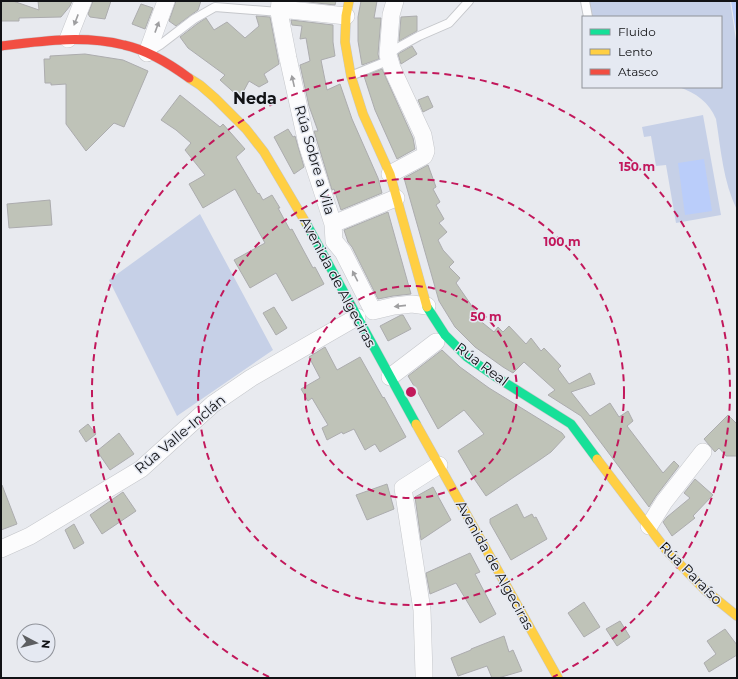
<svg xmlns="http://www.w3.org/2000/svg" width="738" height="679" viewBox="0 0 738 679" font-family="Montserrat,sans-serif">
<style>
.green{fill:#c6d0e7}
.water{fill:#bacdfa}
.building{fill:#bfc3b8;stroke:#acacae}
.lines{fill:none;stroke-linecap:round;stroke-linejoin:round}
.lane-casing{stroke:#c5c7cb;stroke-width:10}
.street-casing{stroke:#c5c7cb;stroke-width:18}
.fast-casing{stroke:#c5c7cb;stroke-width:10}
.slow-casing{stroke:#c5c7cb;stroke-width:10}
.jam-casing{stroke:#c5c7cb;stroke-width:10}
.lane{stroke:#fcfcfd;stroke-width:8}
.street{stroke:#fcfcfd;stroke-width:17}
.fast{stroke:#16e098;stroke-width:9}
.slow{stroke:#ffcf43;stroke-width:9}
.jam{stroke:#f24e42;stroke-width:9}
.oneway{fill:#9e9ea0}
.ring{fill:none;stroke:#c2185b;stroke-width:2;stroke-dasharray:7 5}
.labels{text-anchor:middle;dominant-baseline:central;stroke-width:3;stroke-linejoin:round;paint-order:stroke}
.street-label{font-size:14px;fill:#111215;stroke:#e5e9f2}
.quarter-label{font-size:16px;font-weight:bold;fill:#111215;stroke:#e5e9f2}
.centre{fill:#c2185b;stroke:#e5e9f2;stroke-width:2}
.ring-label{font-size:12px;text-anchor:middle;font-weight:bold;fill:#c2185b;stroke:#e5e9f2;stroke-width:3;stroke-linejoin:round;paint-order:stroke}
</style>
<rect width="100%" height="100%" fill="#e8eaef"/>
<path class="green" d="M589,1H730L737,46V210C723,181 721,150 716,119C709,102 696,93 679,87H721V17H591Z
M703,115L721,215L676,223L666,165L656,166L651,136L644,137L642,127Z
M200,214L273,350L177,416L109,280Z"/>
<path class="water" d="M731,1H737V39Z
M704,159L712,211L685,215L678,163Z"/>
<path class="building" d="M1,1H13L39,10L38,1H72L70,6L61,17L19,18V21H1Z
M93,1H111L105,19L90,17L88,14Z
M176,1H201L198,10L191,15L176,26L169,21L175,4Z
M300,1H336L335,5Z
M361,1H377L374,18H381L378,54L379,59L362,65L358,41V17Z
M141,4L153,8L145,29L132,24Z
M256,16L270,17L279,64L264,74L268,82L259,87L249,81L240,98L220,80L225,75L188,48L180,37L197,24L206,18L214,30L227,22L245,38L259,26Z
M417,16V31L399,41L401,17Z
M291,20L333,25V42L335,56L321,60L327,90L340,84L352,119L378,178L382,193L341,210L334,189L332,190L317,141L314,131H318L309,106L300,65L310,61L306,38L300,39L302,26L292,25Z
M412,46L417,54L401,64L398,54Z
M85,54L123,60L148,71L124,127L114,123L86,151L66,124V84L51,85V83H45L44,59H50V56Z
M382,69L413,138L415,149L397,159L375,110L364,76Z
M180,95L220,127L223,124L245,149L236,157L258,194L259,193L263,200L272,195L280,208H278L290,230L292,229L313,268L315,267L324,284L292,301L276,273L250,288L234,260L265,243L235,189L203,208L189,184L205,175L185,150L191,143L176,130L161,120Z
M428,96L433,107L423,112L418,100Z
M288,129L293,137L295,136L304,167L294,174L274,137Z
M428,165L436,187L433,189L440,202L436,205L444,219L439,223L447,232L438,240L443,250L454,262L449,267L460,278L456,283L476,312L473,315L494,332L498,327L503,332L509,326L526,344L531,338L541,351L544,348L561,366L558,369L569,384L590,373L595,384L571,392L590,416L610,403L619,417L628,411L633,421L627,426L663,473L674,461L679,466L656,496L649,507L581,416L548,395L555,390L524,362L513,373L503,367L475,347L455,327L439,301L404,178Z
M50,200L52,225L9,228L7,204Z
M388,212L411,294L393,296L378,299L352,247L348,242L344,230Z
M274,307L287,328L276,335L263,313Z
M401,315H403L411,329L388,341L380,326Z
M325,347L337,370L360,357L383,398L384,397L406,437L380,452L375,444L365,450L354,429L343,434L342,432L327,440L322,428L328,425L312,398L308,401L301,389L320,378L309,357Z
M442,350L460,367L489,388L562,433L565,437L551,452L541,459L514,477L486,496L475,480L458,451L484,434L464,410L438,429L417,391L408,376Z
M728,415L737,424V456H726L719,448L715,452L704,439Z
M88,424L96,434L86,442L79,431Z
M119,433L134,454L110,470L97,451Z
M695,479L713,495L693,516L695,518L672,536L663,522L667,517L690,498L684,493Z
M387,484L394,509L367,520L356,495Z
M1,485H2L17,524L1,530Z
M433,487L451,520L421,540L415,497Z
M123,492L136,511L102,534L90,515Z
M517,504L524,518L532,514L534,518L536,517L547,539L511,560L490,523V519Z
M74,524L84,543L74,549L65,530Z
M470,553L480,572L475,574L496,614L480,623L456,583L430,594L426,573Z
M584,602L600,627L584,637L568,613Z
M620,621L630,637L617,646L606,629Z
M725,629L737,645V655L709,672L704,663L716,654L707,641Z
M504,636L509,652L513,650L522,671L498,678H492L487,666L458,676L451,658L471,650V649Z"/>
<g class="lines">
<g class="lane-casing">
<path id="lane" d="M585,1L588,17
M150,51L160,45L194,19L215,7L279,12
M353,75L385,62L388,55L399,47L419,36L449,23L469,1"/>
</g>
<g class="street-casing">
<path id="street" d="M280,1L279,12L288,58L307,144L333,224L334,241L343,252L373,311L394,306L412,304L427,306
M279,12L290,10L346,16
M68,39L83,1
M147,53L166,1
M390,174L424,156L426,151L423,135L396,77L392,68L388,55L391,15L395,1
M333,224L396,198
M390,377L436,342
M649,526L664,502L703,452
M1,549L30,536L141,469L213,404L251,378L357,317
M424,678V674L422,610L403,488L439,465"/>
</g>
<g class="fast-casing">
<path id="fast" d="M306,223L416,424
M427,307L445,335L467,357L496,377L571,424L597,459"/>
</g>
<g class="slow-casing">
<path id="slow" d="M349,1L346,16L345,42L351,76L363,114L390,174L427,307
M189,78L200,85L215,98L246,129L264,152L306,223
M416,424L558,678
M597,459L667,551L705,590L737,616"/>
</g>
<g class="jam-casing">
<path id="jam" d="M1,46C42,41 83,35 124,45C147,50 170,64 189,78"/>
</g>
<use href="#lane" class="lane"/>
<use href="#street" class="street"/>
<use href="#fast" class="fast"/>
<use href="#slow" class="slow"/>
<use href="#jam" class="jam"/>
</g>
<defs><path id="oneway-solid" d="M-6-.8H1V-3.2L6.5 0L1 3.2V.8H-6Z"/></defs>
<g class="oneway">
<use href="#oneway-solid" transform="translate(76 20) rotate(111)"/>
<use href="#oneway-solid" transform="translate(157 27) rotate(-70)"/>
<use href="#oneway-solid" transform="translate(293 81) rotate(-103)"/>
<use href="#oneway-solid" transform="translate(355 276) rotate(-117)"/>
<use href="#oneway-solid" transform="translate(400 306) rotate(174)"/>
</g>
<g class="ring">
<circle cx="411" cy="392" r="106"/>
<circle cx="411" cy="392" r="213"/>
<path d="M269 677A319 319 0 1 1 553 677"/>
</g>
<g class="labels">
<g class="street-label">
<text transform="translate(315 160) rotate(74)">Rúa Sobre a Vila</text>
<text transform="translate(338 282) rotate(62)">Avenida de Algeciras</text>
<text transform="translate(482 364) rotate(37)">Rúa Real</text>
<text transform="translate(180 434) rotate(-40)">Rúa Valle-Inclán</text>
<text transform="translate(495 565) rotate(61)">Avenida de Algeciras</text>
<text transform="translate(691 573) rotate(45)">Rúa Paraíso</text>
</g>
<g class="quarter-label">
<text x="255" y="98">Neda</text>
</g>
</g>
<circle cx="411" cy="392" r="6" class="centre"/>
<g class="ring-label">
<text x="637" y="171">150 m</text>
<text x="562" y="246">100 m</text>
<text x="486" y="321">50 m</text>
</g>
<rect width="738" height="679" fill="none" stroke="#111215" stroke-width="4"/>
<rect x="582" y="16" width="140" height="72" fill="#e5e9f2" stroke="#90939a"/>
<rect x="590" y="29" width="20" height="6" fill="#16e098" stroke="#90939a"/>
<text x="618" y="36" font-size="12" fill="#111215">Fluido</text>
<rect x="590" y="49" width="20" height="6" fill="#ffcf43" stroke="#90939a"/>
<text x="618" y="56" font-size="12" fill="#111215">Lento</text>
<rect x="590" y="69" width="20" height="6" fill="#f24e42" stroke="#90939a"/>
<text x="618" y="76" font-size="12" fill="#111215">Atasco</text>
<g transform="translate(36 643) rotate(97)"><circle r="19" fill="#e5e9f2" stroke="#90939a"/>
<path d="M0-3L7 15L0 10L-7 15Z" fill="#5c5e61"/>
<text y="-6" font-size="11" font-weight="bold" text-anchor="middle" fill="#111215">N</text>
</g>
</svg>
